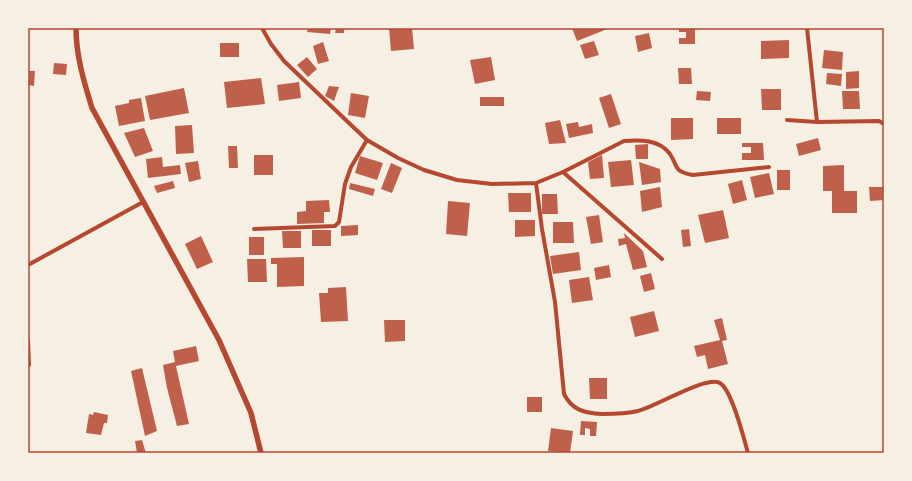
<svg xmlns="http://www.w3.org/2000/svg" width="912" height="481" viewBox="0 0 912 481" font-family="Mulish,sans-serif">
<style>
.building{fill:#bf614a}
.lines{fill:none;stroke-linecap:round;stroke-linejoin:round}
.minor{stroke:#b5482f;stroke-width:4}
.tertiary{stroke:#b5482f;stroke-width:5.5}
.neatline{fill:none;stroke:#b5482f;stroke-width:1.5}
</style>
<rect width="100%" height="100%" fill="#f6efe4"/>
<path class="building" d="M308,28H331L330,34L307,32Z
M336,28H344V33H335Z
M389,28H412L414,49L391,51Z
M572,28H610L577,41Z
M679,29H695V44H679V38H686V32H679Z
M649,33L652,48L638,52L635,36Z
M789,40V58L761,59V41Z
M594,41L599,55L585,59L580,45Z
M323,42L329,61L318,64L313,46Z
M220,43H239V57H220Z
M824,50L843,52L842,70L822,68Z
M307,57L317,69L308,77L297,65Z
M491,57L495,80L475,84L470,60Z
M54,63L67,64L66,75L53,74Z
M678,68H691L692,84H679Z
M28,71H35L34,86L28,85Z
M859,71V88L846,89V72Z
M827,73L842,74L841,86L826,84Z
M261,78L265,104L227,108L224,82Z
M299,82L301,98L279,101L277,85Z
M329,86L339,87L334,101L325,96Z
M184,88L189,113L150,120L145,96Z
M761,89H781V110H762Z
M697,91L711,92L710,101L696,100Z
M842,91H859L860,109H843Z
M351,93L369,96L365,118L348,115Z
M611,94L621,124L609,128L599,98Z
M480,97H504V106H480Z
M141,98L145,121L119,126L115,106L129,103V100Z
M671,118H693V139L671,140Z
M717,118H741V134H717Z
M560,120L566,143L549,144L545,123Z
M578,122L579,127L592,124L593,133L569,138L566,124Z
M192,125L194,153L176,154L175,126Z
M144,128L153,151L135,157L124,133Z
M818,138L821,150L799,156L796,144Z
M742,143H763L764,160H742V153H751V147H742Z
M648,144V159H636L635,145Z
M228,146H237L238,168H229Z
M254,155H273V175H254Z
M602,155L604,178L590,179L588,162Z
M360,156L383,163L377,180L355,173Z
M162,157L163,167L180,165L181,174L148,178L146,159Z
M631,160L634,185L611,187L608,162Z
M198,161L201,179L189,182L185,163Z
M639,162L660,169L661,182L642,185Z
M391,163L402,168L392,193L381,189Z
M844,165V191H823V166Z
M777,170H790V190H777Z
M769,173L774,194L755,198L750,177Z
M742,180L747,200L733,204L728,184Z
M173,181L175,188L157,193L154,186Z
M350,183L375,189L373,196L349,189Z
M660,187L662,207L642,212L640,191Z
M869,187H884V200L870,201Z
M832,191H857V213H832Z
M508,193H531V212H509Z
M542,194H557L558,214H542Z
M329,200L330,212H324V223L297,224V212L306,211V201Z
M448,201L470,203L467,236L446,234Z
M723,210L729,238L705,243L698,215Z
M599,215L603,242L591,244L586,217Z
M515,220H535V236L515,237Z
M553,222H573L574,243H553Z
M358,225V235L341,236V226Z
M689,229L691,246L683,247L681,230Z
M312,230H331V246H312Z
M282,231H301V248H283Z
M624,233L643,251L647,267L633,270L626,244L619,246L618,239L625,238Z
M201,236L213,262L197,269L185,244Z
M249,237H264V255H249Z
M579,252L581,270L553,274L550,256Z
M304,257V286L277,287V264H271V258Z
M247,259H266L267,282H248Z
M609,265L611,277L596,280L594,268Z
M651,273L655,289L644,292L640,276Z
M589,277L593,300L572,303L569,280Z
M346,287L348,321L321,322L319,293H328V288Z
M654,311L659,331L635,337L630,317Z
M722,318L727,340L722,341L728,364L708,369L705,355L697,357L694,346L720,340L714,320Z
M384,320H405V341L385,342Z
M196,346L199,361L176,366L189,424L177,426L167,388L163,365L175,362L173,351Z
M142,368L157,431L145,436L131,371Z
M589,378H607V399H590Z
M527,397H542V412H527Z
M94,412L108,415L107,423H104L101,435L86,433L89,414L93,415Z
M581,421L597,422L596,436H590V429L585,428V435H580Z
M551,428L573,431L570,453L548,451Z
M142,440L146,453H137L135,441Z"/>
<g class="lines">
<path class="minor" d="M262,28L271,44L284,61L350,124L367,140L398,158L424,170L457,180L492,184L536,183L563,172L624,141C640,140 659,139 670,154C679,168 673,171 693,175L769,167
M807,28L817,122
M787,120L817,122L879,121L884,124
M563,172L662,259
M536,183L542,229L555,302L564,394C572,410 584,413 602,414C614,414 626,414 638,411C655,407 707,375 720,383C732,390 744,439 748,453
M254,229L335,226L339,222L345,184L351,167L367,140
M28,265L143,202
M28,341L29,365"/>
<path class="tertiary" d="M76,28C76,56 84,82 92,108L219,340L251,413L261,453"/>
</g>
<rect width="912" height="481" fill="none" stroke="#f6efe4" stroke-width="58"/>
<rect x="29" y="29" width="854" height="423" class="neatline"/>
</svg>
